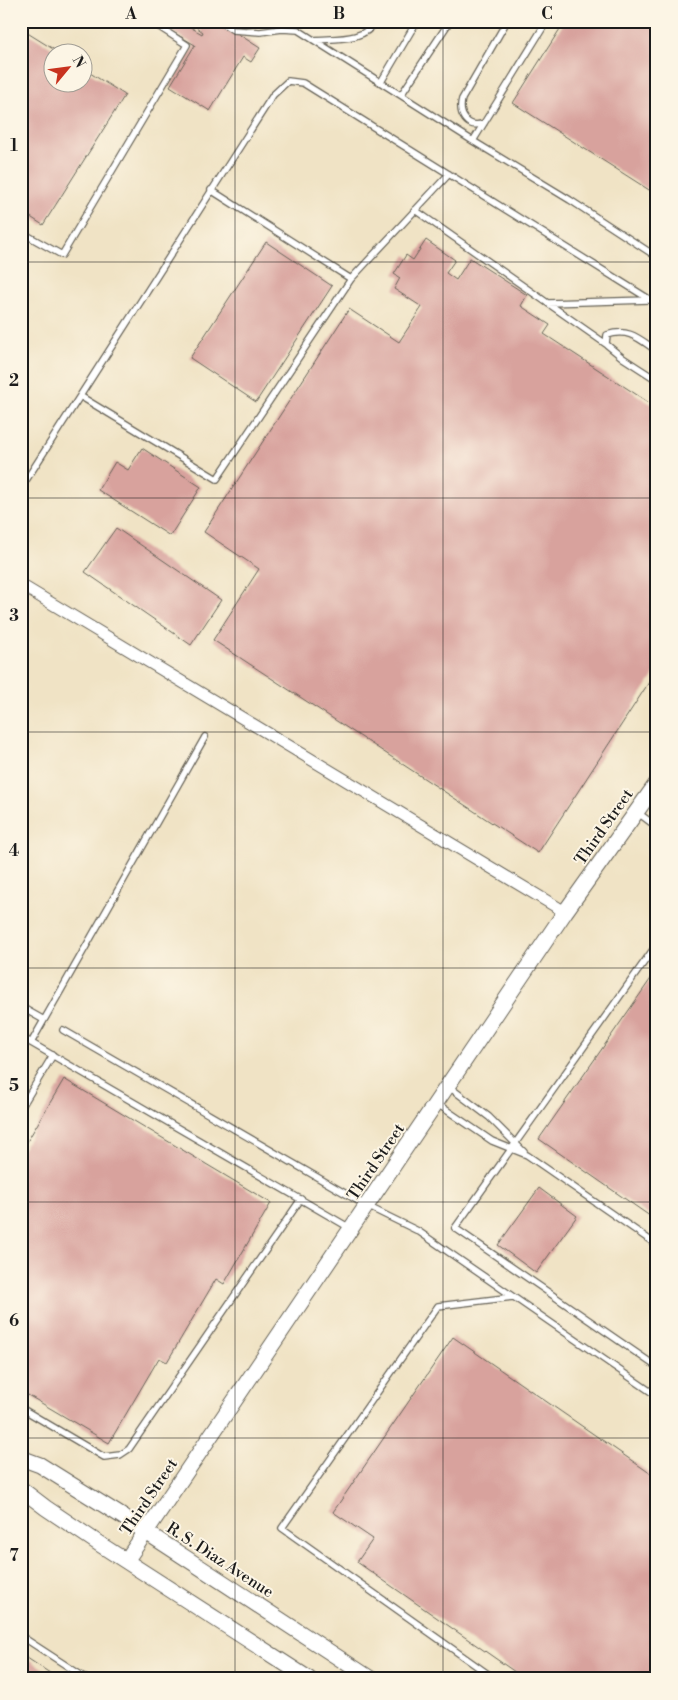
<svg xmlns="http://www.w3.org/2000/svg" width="678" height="1700" viewBox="0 0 678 1700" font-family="'Libre Bodoni',serif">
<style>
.building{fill:#d8a29d}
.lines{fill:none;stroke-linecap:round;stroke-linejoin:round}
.service-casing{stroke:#666257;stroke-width:8}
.minor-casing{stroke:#666257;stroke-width:13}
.tertiary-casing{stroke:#666257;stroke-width:17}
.service{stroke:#fff;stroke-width:5.5}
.minor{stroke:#fff;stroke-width:11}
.tertiary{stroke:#fff;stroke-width:15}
.grid{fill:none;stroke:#1c1c1c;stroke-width:1;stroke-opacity:0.55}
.labels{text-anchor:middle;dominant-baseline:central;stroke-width:4;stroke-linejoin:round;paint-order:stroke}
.street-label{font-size:16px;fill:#1c1c1c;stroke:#fcf5e5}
.neatline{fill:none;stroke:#1c1c1c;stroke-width:2}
.grid-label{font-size:16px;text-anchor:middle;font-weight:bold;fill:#1c1c1c}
</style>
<rect width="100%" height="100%" fill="#fcf5e5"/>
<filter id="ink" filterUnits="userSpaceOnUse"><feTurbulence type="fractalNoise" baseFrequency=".02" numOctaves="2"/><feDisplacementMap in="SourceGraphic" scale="10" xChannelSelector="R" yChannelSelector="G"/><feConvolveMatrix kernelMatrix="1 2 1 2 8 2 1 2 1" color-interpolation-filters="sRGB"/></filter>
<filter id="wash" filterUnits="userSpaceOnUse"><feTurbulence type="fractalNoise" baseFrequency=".0096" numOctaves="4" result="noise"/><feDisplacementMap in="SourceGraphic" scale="20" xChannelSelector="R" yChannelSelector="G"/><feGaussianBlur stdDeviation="1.12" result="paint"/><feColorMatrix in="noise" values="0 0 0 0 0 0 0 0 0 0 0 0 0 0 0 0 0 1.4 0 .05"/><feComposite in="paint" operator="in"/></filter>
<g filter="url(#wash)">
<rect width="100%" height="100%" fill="#f0e3c5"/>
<g id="blocks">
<path class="building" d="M154,21H180L202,34L203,32L196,27L200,21H218L260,48L251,62L243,57L210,111L170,86L195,45Z
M565,21H657V195L513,103Z
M21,29L58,52H52V82H82V68L125,95L43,225L21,211Z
M426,240L455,260L446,273L456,280L470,258L527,295L521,306L550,325L544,334L657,408V670L538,853L213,640L259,569L204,532L349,309L399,342L422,307L394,289L400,278L394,274L406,255L413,260Z
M266,242L332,286L256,402L190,358Z
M142,448L201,487L170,536L98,490L115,462L128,470Z
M116,528L221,600L191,645L85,572Z
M657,970V1221L539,1139Z
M64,1079L271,1203L224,1284L216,1279L167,1362L159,1358L109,1443L21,1391V1152Z
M539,1188L577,1216L536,1273L498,1245Z
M453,1337L657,1478V1679H525L357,1562L373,1539L333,1512Z
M21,1654L59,1679H21Z"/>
</g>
</g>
<g filter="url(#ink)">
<use href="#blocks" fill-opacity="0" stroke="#666257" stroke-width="1"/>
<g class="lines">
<g class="service-casing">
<path id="service" d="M219,21L233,30L260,32L282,29L298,30L473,141L570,200L657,257
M314,40C335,38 364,42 376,21
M381,82L417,21
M401,95L450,21
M484,123C467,130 458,114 462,99L507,21
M473,141L547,21
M211,190L351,279
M415,210L606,344
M21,232L62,255L187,45L150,21
M548,303L649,300
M657,351C639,339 630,328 607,335L606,344L623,358L657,380
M80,396L217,479L351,279L449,174
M21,488L273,95L288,81L303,83L657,304
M637,812L657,827
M657,944L455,1228L657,1367
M21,1007L44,1020
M63,1030L367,1206L418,1231L657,1396
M21,1037L350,1228
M31,1043L205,737
M448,1086L489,1117L524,1152
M436,1103L492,1141L527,1155L657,1245
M21,1108L53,1055
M21,1408L104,1457L120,1455L129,1449L301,1199
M21,1636L87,1679
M495,1679L282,1528L438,1306L513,1297"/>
</g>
<g class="minor-casing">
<path id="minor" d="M21,585L565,912"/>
</g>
<g class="tertiary-casing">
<path id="tertiary" d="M21,1458L40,1465L120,1515L371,1679
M21,1489L46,1508L101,1545L309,1679
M126,1561L565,912L657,783"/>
</g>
<use href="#service" class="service"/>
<use href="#minor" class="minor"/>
<use href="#tertiary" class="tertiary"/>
</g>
</g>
<path class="grid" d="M235,21V1679M443,21V1679M21,262H657M21,498H657M21,732H657M21,968H657M21,1202H657M21,1438H657"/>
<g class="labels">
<g class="street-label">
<text transform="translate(604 827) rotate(-55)">Third Street</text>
<text transform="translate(376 1162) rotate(-56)">Third Street</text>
<text transform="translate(149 1497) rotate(-56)">Third Street</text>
<text transform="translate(220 1560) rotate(33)">R. S. Diaz Avenue</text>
</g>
</g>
<rect width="678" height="1700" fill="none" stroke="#fcf5e5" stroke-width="55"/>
<g transform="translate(68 68) rotate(61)"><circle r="24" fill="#fcf5e5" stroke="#a29e95"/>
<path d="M0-4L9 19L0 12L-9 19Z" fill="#c8321e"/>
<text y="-8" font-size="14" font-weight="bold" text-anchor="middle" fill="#1c1c1c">N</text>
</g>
<rect x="28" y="28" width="622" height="1644" class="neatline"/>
<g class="grid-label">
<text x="131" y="19">A</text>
<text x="339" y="19">B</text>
<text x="547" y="19">C</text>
<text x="14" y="151">1</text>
<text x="14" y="386">2</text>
<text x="14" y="621">3</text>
<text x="14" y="856">4</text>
<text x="14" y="1091">5</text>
<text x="14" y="1326">6</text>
<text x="14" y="1561">7</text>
</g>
</svg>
